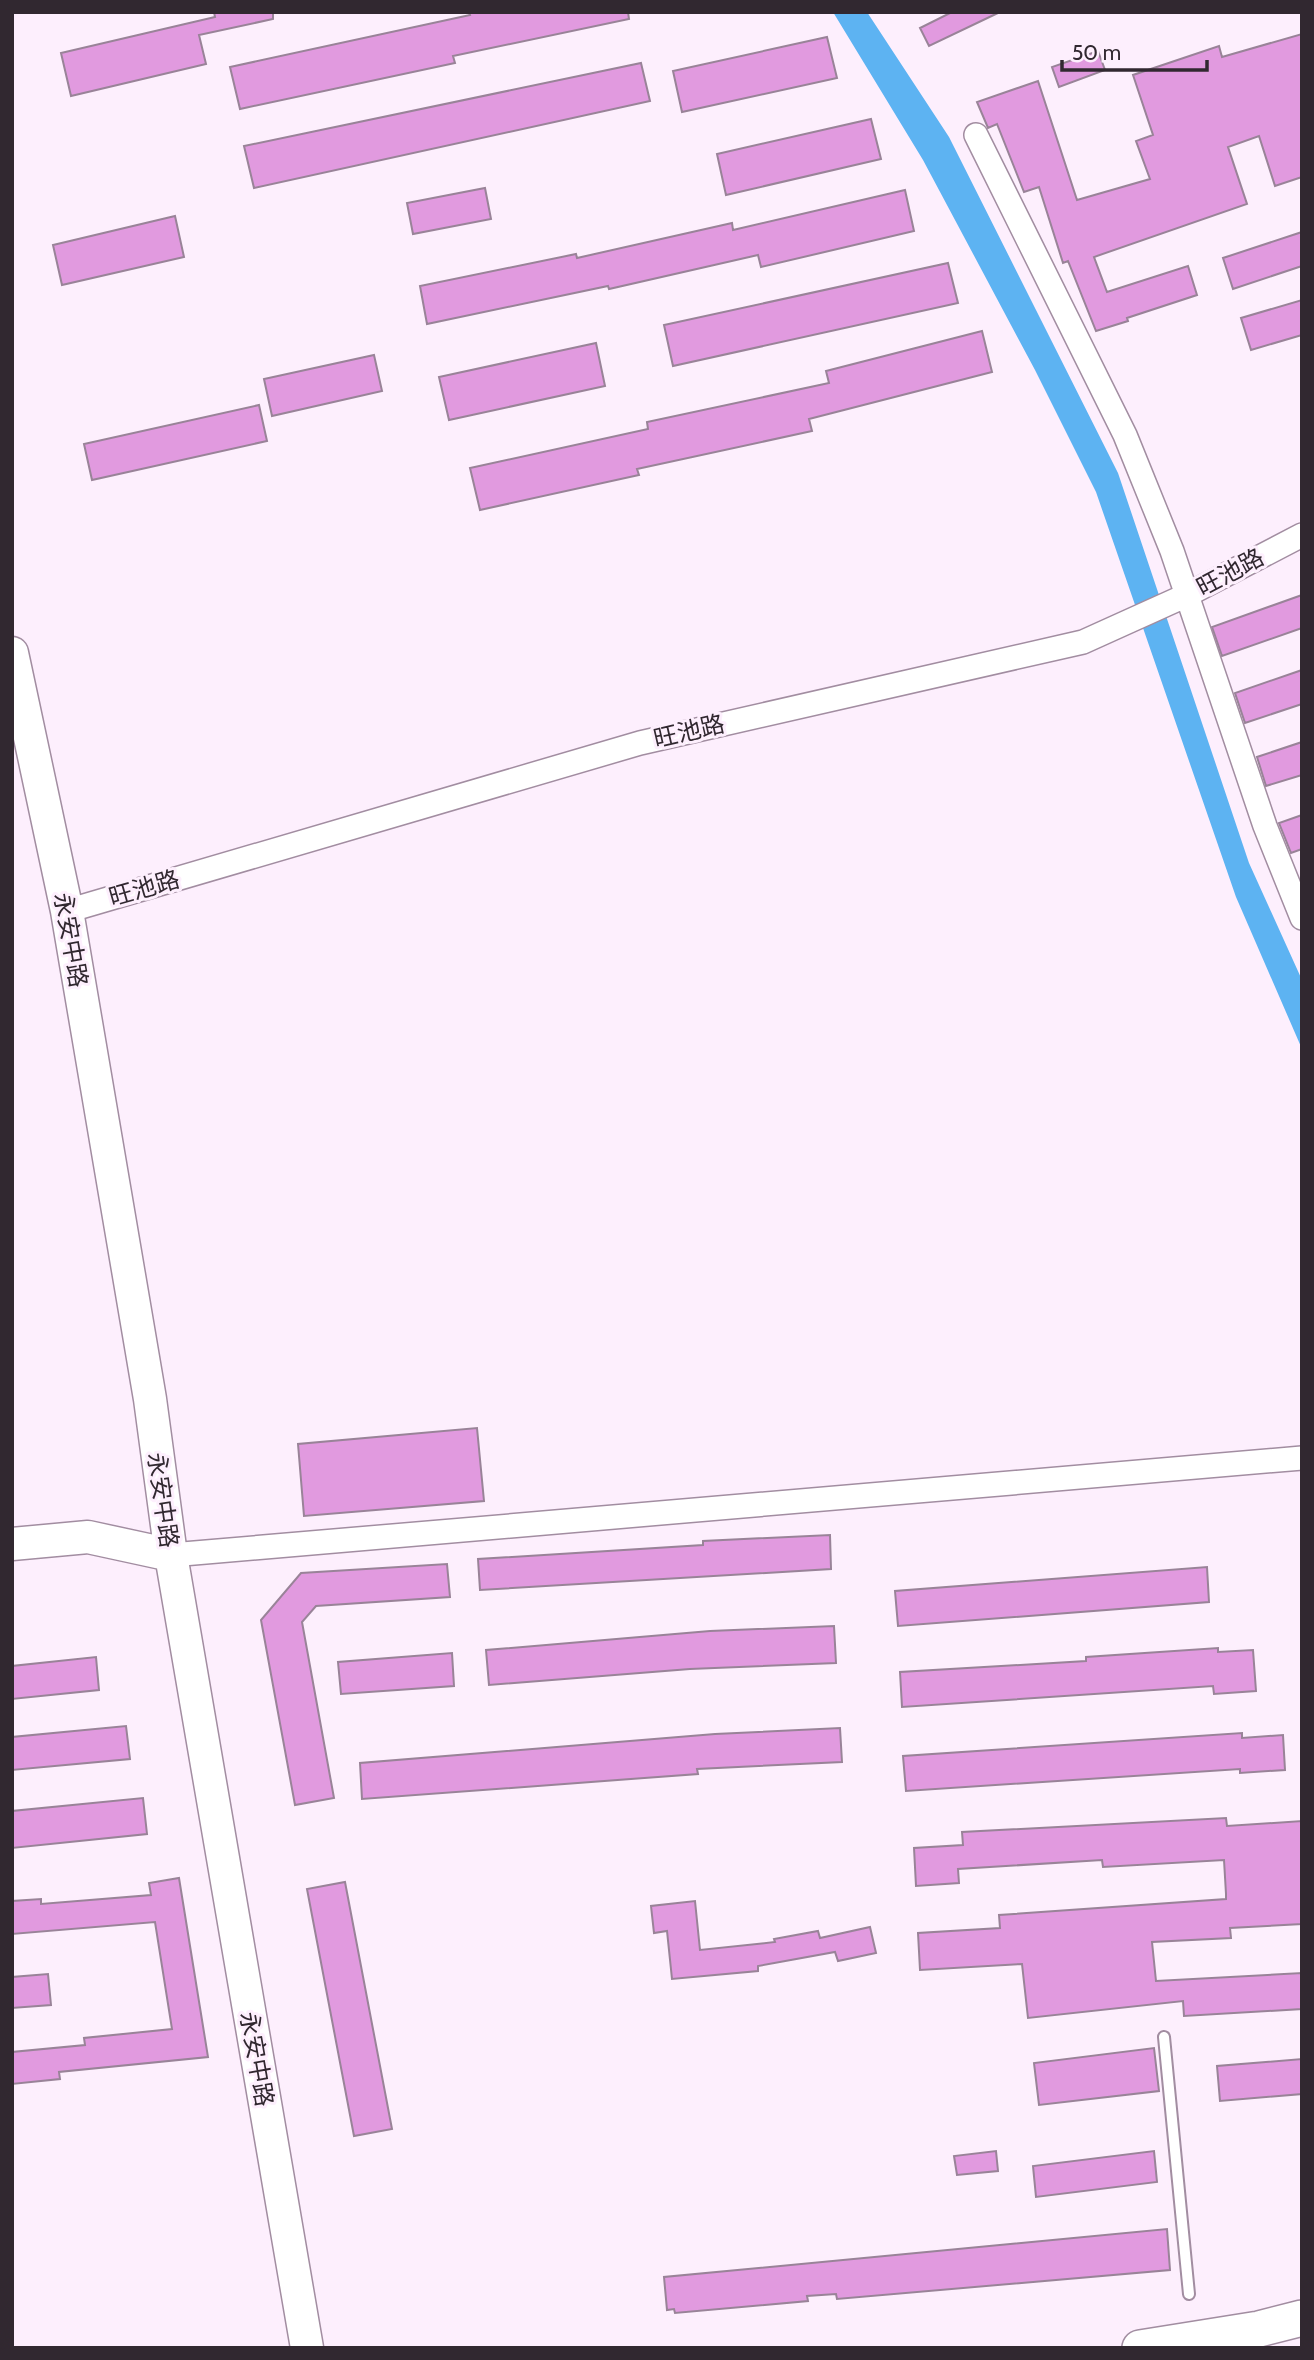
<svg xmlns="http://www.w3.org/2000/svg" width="1314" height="2360" viewBox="0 0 1314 2360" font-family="Cabin,'Noto Sans SC',sans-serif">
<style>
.water{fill:#5db3f2}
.building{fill:#e19adf;stroke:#998398;stroke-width:2}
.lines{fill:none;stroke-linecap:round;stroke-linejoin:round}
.lane-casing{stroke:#a28da1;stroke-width:14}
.street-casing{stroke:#a28da1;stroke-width:26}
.secondary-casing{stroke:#a28da1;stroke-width:35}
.primary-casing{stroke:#a28da1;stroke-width:38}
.lane{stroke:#fff;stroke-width:10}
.street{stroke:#fff;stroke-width:23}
.secondary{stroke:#fff;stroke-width:32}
.primary{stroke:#fff;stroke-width:35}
.labels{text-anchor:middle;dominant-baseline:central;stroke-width:6;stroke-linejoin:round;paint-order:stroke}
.street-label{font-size:24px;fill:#312830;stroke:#fdeffd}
</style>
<rect width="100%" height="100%" fill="#fdeffd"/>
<path class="water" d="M833,12H867L949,137L1118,473L1249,863L1302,980V1049L1236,897L1096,492L1035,370L923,160Z"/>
<path class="building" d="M214,12H273V19L199,35L206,64L71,96L61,53L215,17Z
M469,12H628L629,19L453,56L455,63L240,109L230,67L470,15Z
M952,12H1000L929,46L920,28Z
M1302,34V177L1275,186L1259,136L1228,147L1247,204L1094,257L1107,292L1188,266L1197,295L1127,318L1128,321L1096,331L1068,261L1063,263L1039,187L1024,192L997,124L988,128L977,102L1038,81L1077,200L1150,179L1136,141L1153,135L1133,75L1219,46L1222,57Z
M827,37L837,78L682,112L673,71Z
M1098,51L1105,70L1059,87L1052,67Z
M641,63L650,101L254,188L244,146Z
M871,119L881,159L726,195L717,154Z
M485,188L491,219L413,234L407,203Z
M905,190L914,231L761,267L758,255L609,289L608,286L427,324L420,286L576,254L577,258L732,223L733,230Z
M175,216L184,257L62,285L53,245Z
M1302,232V266L1233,289L1223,258Z
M948,263L958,303L673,366L664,325Z
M1302,300V335L1251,350L1241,318Z
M982,331L992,372L809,419L812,431L637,469L639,475L480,510L470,468L648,429L647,422L829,383L826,371Z
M596,343L605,386L449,420L439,377Z
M374,355L382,391L272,416L264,379Z
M259,405L267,441L92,480L84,444Z
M1302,595V628L1222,656L1212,627Z
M1302,670V704L1245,723L1235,693Z
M1302,742V775L1266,786L1257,757Z
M1302,815V849L1291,853L1279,823Z
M477,1428L484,1501L304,1516L298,1444Z
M830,1535L831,1569L480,1590L478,1559L703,1545V1541Z
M447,1564L450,1597L316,1606L302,1622L334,1798L295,1805L261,1620L301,1573Z
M1207,1567L1209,1602L898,1626L895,1591Z
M834,1626L836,1663L690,1669L489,1685L486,1650L710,1631Z
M1218,1648V1652L1253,1650L1256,1691L1214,1694L1213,1686L902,1707L900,1672L1086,1661V1657Z
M452,1653L454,1686L341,1694L338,1662Z
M96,1657L99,1690L12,1699V1666Z
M126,1726L130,1759L12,1770V1737Z
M840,1728L842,1762L697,1769L698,1774L362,1799L360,1763L715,1734Z
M1242,1733V1738L1283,1735L1285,1770L1240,1773V1769L906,1791L903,1756Z
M143,1798L147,1834L12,1848V1811Z
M1226,1818L1227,1826L1302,1821V1924L1230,1928L1231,1938L1152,1942L1156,1981L1302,1973V2009L1184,2016L1183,2001L1028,2018L1022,1964L920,1970L918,1933L1000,1928L999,1915L1226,1899V1894L1224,1860L1103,1867L1102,1860L958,1869L959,1883L916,1886L914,1848L963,1845L962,1832Z
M179,1878L208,2057L59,2072L60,2079L12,2084V2052L85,2045L84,2038L172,2029L155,1922L12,1934V1901L41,1899V1904L151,1895L149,1883Z
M345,1882L392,2129L354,2136L307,1889Z
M695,1901L700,1950L775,1942L774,1939L818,1931L820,1938L870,1927L876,1953L838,1961L835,1952L758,1966V1971L672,1979L667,1931L654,1933L651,1906Z
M48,1974L51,2005L12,2008V1977Z
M1154,2048L1159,2091L1039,2105L1034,2063Z
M1302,2059V2094L1220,2101L1217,2066Z
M996,2151L998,2171L957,2175L954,2156Z
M1154,2151L1157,2182L1036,2197L1033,2166Z
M1167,2229L1170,2270L837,2299L836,2294L807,2296L808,2301L675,2313L674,2309L667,2310L664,2277Z"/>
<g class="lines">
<g class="lane-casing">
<path id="lane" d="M1164,2037L1189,2294"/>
</g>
<g class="street-casing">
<path id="street" d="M976,135L1125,435L1172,551L1265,826L1302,918
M67,911L640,743L1083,642L1187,595L1302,535
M171,1555L1302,1458"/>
</g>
<g class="secondary-casing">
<path id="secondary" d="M12,653L67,911L150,1399L171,1555L307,2348
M12,1544L88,1537L171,1555"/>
</g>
<g class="primary-casing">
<path id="primary" d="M1140,2348L1259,2329L1302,2318"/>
</g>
<use href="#lane" class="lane"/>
<use href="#street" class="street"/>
<use href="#secondary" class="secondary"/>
<use href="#primary" class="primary"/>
</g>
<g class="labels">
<g class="street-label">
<text transform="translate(1230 572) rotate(-28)">旺池路</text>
<text transform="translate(689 731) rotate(-13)">旺池路</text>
<text transform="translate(144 888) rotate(-16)">旺池路</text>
<text transform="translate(71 940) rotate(80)">永安中路</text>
<text transform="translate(163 1500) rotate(82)">永安中路</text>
<text transform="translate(257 2059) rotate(80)">永安中路</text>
</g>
</g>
<rect width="1314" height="2360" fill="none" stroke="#312830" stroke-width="28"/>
<path d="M1062 60v10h145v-10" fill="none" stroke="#312830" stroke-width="3.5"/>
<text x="1072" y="60" font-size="21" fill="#312830" stroke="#fdeffd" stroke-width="5" paint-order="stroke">50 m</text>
</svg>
